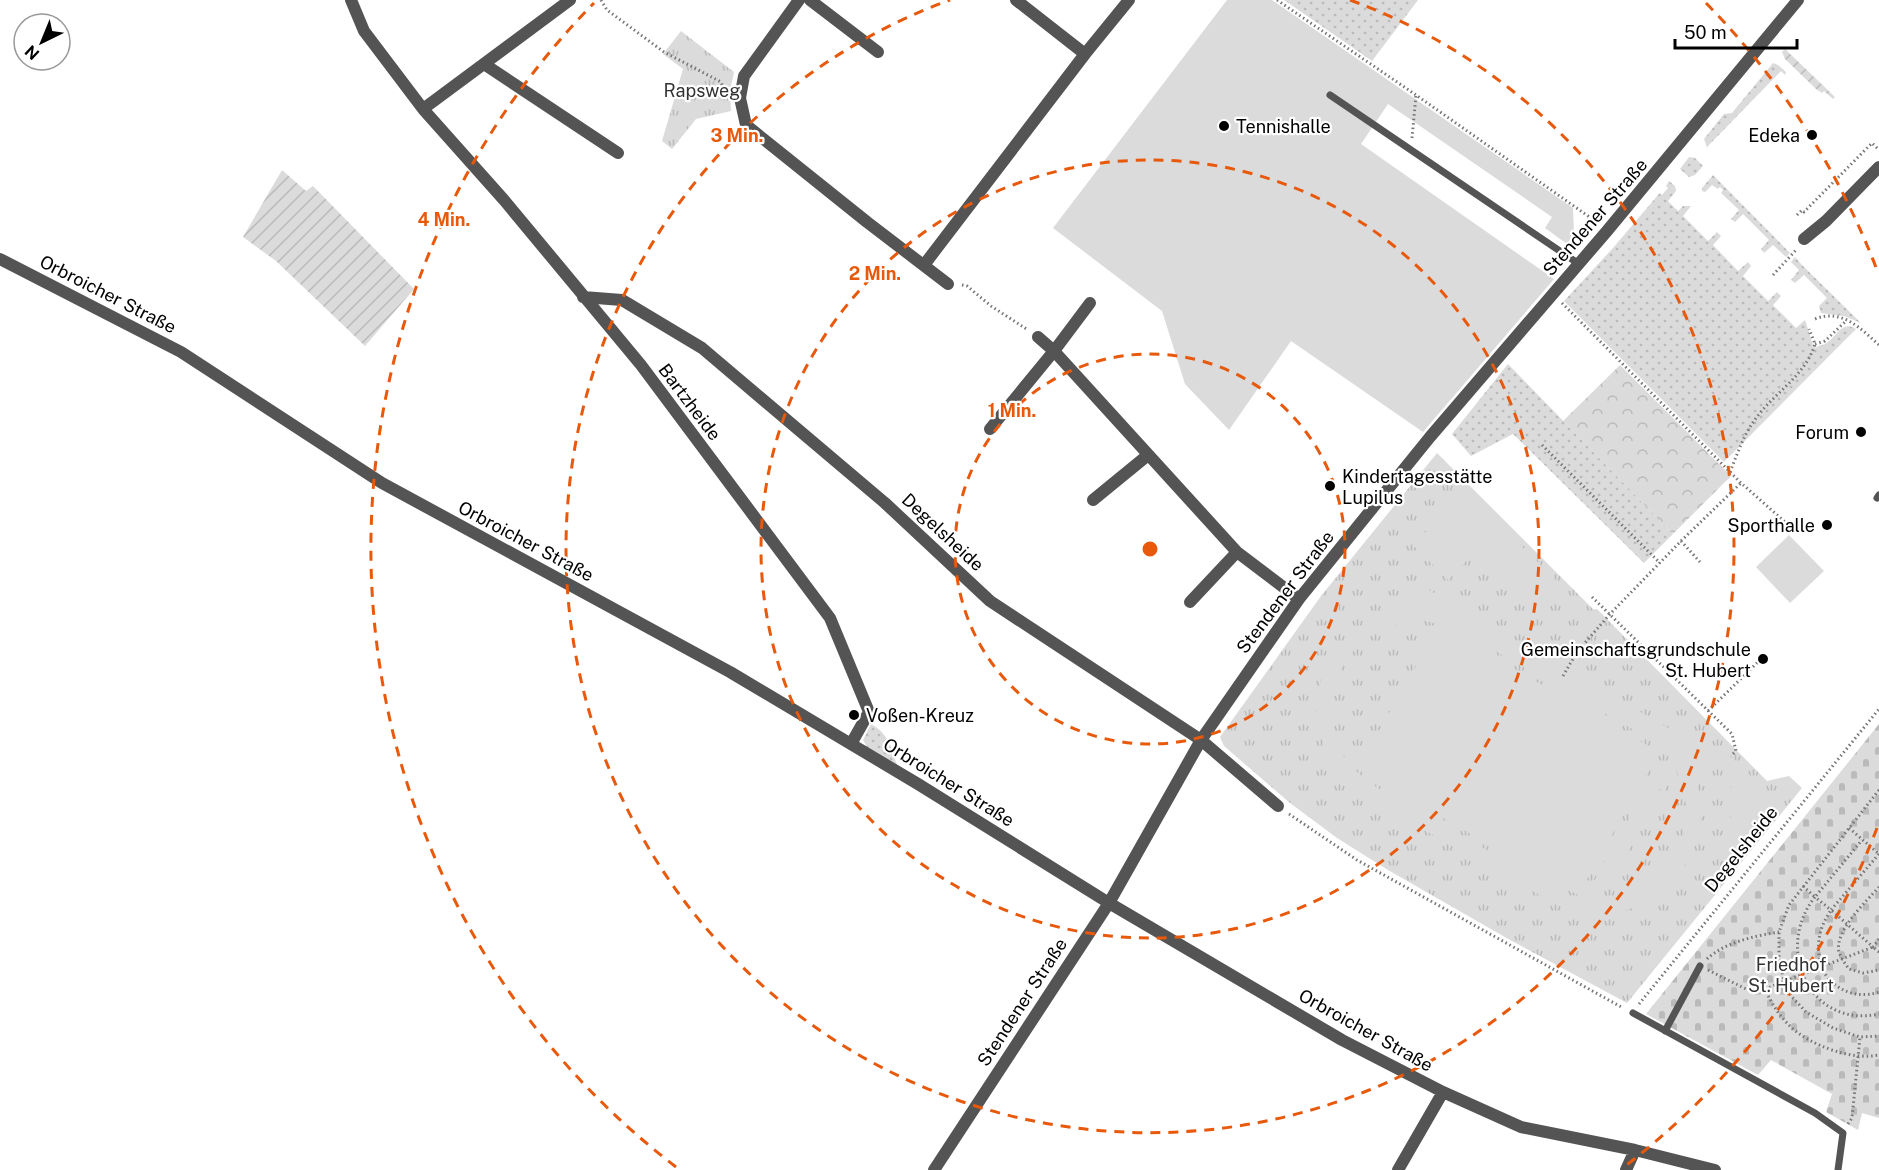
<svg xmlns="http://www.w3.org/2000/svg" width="1879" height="1170" viewBox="0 0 1879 1170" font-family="'Public Sans',sans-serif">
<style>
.grass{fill:url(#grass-dots)}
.forest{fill:url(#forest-crowns)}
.cemetery{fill:url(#cemetery-stones)}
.park{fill:url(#park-tufts)}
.garden{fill:url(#garden-furrows)}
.pitch{fill:#dbdbdb;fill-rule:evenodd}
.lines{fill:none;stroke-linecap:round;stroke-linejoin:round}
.path{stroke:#767676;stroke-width:3;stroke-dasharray:1.5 3;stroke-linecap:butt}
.lane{stroke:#545454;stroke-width:7}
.street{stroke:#545454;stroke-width:12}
.ring{fill:none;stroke:#e8590c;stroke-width:3;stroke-dasharray:10 8}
.poi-dot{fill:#000;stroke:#fff;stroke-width:2}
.labels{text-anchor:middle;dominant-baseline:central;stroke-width:4.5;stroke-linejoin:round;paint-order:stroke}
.park-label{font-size:18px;fill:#323232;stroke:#fff}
.poi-label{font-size:18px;fill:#000;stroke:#fff;text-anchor:end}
.street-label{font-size:18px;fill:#000;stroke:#fff}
.centre{fill:#e8590c;stroke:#fff;stroke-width:3}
.ring-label{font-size:18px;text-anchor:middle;font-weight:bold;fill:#e8590c;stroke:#fff;stroke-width:4.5;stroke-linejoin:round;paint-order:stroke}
</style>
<defs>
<pattern id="grass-dots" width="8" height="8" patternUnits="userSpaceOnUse" patternTransform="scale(1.5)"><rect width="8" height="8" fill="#dbdbdb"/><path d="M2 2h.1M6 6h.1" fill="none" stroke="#bababa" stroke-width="1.8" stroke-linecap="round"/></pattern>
<pattern id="forest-crowns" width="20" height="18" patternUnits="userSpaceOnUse" patternTransform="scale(1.5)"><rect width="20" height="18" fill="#dbdbdb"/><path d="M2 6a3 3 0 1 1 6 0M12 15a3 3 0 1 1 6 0" fill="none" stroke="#bababa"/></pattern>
<pattern id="cemetery-stones" width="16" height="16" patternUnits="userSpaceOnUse" patternTransform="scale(1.5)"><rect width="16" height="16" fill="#dbdbdb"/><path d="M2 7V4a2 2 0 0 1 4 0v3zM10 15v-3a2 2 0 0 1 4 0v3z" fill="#bababa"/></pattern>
<pattern id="park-tufts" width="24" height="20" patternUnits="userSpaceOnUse" patternTransform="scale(1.5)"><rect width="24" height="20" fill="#dbdbdb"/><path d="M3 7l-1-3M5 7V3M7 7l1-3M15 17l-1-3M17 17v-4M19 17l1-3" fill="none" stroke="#bababa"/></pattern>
<pattern id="garden-furrows" width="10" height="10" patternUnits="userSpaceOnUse" patternTransform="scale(1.5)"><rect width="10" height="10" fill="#dbdbdb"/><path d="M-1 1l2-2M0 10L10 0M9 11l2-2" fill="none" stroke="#bababa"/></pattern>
</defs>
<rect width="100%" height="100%" fill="#fff"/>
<path class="grass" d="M1284,0H1418L1372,61Z
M1773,63L1778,65L1786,72L1785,75L1781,71L1707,147L1704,139L1724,114L1732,113Z
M1689,157L1695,158L1703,166L1695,175L1689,177L1680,169Z
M1713,175L1790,253L1786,257L1773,245L1764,253L1761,249L1769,240L1743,214L1735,222L1731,219L1739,210L1721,193L1723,190L1720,187L1718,189L1712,185L1705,192L1702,191V188Z
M1669,181L1675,186L1676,191L1668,201L1678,211L1683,206H1691L1683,216L1708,241L1717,232L1721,236L1713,245L1738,271L1748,262L1751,266L1743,276L1768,301L1777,292L1781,296L1773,305L1796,328L1805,320L1813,345L1815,348C1819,345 1823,346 1828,342C1837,335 1843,320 1856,329L1724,462L1564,301L1613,248L1658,195L1660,193L1662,195L1668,188L1666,186Z
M1795,257L1802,265L1861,323L1844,316L1821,313L1819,306L1827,298L1804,275L1795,283L1791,280L1799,270L1791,262Z
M1508,364L1673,534L1644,563L1513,434L1471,456L1452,434Z
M871,724C888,733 891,747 897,765L868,749L863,740Z"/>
<path class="forest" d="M1620,365L1731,476L1673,534L1563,421Z"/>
<path class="cemetery" d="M1879,724V1118L1862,1113L1858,1130L1826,1112L1832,1094L1771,1060L1758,1075L1646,1014Z"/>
<path class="park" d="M681,31L734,72L730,91L731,111L696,119L672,149L662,141L683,69L663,54Z
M1437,453L1594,610L1597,609L1767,781L1789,776L1802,788L1627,1003L1510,940L1388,870L1337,838L1290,803L1224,746L1220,737L1321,596Z"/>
<path class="garden" d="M1785,49L1835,97L1833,99L1824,91L1822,93L1816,89L1785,59L1782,52Z
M282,170L306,191L313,186L414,289L365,346L276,261L243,237Z"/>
<path class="pitch" d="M1227,0H1272L1573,208L1574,234L1567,244L1545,228L1552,217L1388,104L1361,144L1554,279L1423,432L1291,341L1229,430L1185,384L1162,311L1053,228Z
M1464,490L1561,585L1532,614L1436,519Z
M1435,522L1470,557L1448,580L1413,545Z
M1789,535L1824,571L1790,603L1756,567Z
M1413,581L1710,752C1706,759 1697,769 1696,776C1695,780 1698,786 1698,790C1700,805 1702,820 1698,836C1685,885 1633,923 1581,913C1574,912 1566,908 1559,906L1364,796C1308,752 1299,684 1352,633C1358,628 1364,623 1371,620C1378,617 1390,614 1396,609C1403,602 1408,590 1413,581ZM1425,621L1455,628L1648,738C1654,743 1662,749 1668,756C1675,766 1680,778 1683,790C1703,860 1633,916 1566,895L1379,789C1364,778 1348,767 1340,750C1318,707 1337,651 1380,631C1394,624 1409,623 1425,621Z
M1439,626L1659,752L1578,895L1357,769Z
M1731,756L1777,803L1731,855Z
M1660,764L1674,772L1664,792L1649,782Z
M1649,784L1663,792L1606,888L1594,881Z"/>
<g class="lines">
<path class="path" d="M601,0L607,10L664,52L721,82L727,97
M1277,0L1416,95L1598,223
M1412,138L1416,95
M1797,215L1802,210L1804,212L1872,143L1879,150
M1773,275L1796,250
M962,285L967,286L991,306L1028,330
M1562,303L1741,483L1793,529
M1815,319C1842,308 1861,329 1879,345
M1815,344L1825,341L1846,321
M1542,445L1660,563
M1730,472C1737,455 1743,436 1754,421C1772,394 1805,377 1815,344L1809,329
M1681,541L1700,562
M1592,597L1732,734L1736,751L1731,756
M1563,676L1577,652L1610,614L1681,541L1741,483
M1708,711L1766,654
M1879,790L1789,905L1779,932V958L1784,981L1792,997L1806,1012L1833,1028L1860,1037L1879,1036
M1289,814L1357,860L1623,1008
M1849,828L1879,854
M1879,854L1831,910L1815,897C1774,948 1809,1029 1879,1014
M1803,886L1815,897L1862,840
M1879,887C1866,902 1834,931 1839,952C1841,958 1846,965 1849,969L1863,973L1879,970
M1879,939L1873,947L1831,910C1818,930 1816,944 1821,967L1765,989C1780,1022 1798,1038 1832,1050C1848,1055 1863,1058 1879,1055
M1879,952L1873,947L1821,967C1832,989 1855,1000 1879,992
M1707,959C1725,942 1755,936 1779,932
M1708,970L1746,989H1765
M1639,1004L1879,709
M1848,1124L1852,1118L1860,1037"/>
<path class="lane" d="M1330,95L1579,264
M1877,498L1879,495
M1633,1013L1815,1113L1843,1133L1838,1170
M1665,1031L1700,966"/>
<path class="street" d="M351,0L364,31L423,109L504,200L641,365L830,618L869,712L851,744
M799,0L744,76L740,98L746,125L867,222L948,284
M810,0L878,52
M1016,0L1085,54
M484,64L618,153
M423,109L570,0
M1804,239L1826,221L1879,167
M0,259L181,352L382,483L730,672L918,784L1109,903L1342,1040L1443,1092L1521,1127L1635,1150L1715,1170
M924,265L1085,54L1129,0
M583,297L622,300L702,348L885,503L990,601L1201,740L1278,806
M1038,337L1054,351L1237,552L1299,599
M990,429L1054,351L1090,303
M1093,500L1148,455
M1190,602L1237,552
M934,1170L1109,903L1201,740L1299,599L1430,437L1607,231L1798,0
M1398,1170L1443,1092
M1626,1170L1635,1150"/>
</g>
<g class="ring">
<circle cx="1150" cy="549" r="195"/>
<circle cx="1150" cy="549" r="389"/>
<path d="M1350 0A584 584 0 1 1 950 0"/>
<path d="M1877 828A779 779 0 0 1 1624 1167M676 1167A779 779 0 0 1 594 3M1706 3A779 779 0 0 1 1877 270"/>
</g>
<g class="poi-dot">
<circle cx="1224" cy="126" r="6"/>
<circle cx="1812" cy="135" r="6"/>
<circle cx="1861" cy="432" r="6"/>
<circle cx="1330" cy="486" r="6"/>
<circle cx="1827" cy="525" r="6"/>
<circle cx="1763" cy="659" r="6"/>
<circle cx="854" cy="715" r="6"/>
</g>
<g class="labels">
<g class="park-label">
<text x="702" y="90">Rapsweg</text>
<text x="1791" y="964">Friedhof<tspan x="1791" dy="21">St. Hubert</tspan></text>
</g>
<g class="poi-label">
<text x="1236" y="126" text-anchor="start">Tennishalle</text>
<text x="1800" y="135">Edeka</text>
<text x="1849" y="432">Forum</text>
<text x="1342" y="476" text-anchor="start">Kindertagesstätte<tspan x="1342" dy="21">Lupilus</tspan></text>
<text x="1815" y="525">Sporthalle</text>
<text x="1751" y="649">Gemeinschaftsgrundschule<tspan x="1751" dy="21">St. Hubert</tspan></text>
<text x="866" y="715" text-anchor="start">Voßen-Kreuz</text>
</g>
<g class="street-label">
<text transform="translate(1595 217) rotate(-49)">Stendener Straße</text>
<text transform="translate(108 294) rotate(27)">Orbroicher Straße</text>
<text transform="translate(690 402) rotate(53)">Bartzheide</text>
<text transform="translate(943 532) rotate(43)">Degelsheide</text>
<text transform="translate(526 541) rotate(28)">Orbroicher Straße</text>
<text transform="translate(1285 592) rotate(-53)">Stendener Straße</text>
<text transform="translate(949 782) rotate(32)">Orbroicher Straße</text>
<text transform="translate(1741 849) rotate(-51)">Degelsheide</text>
<text transform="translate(1022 1002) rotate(-57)">Stendener Straße</text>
<text transform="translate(1366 1030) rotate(29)">Orbroicher Straße</text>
</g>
</g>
<circle cx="1150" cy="549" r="9" class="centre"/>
<g class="ring-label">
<text x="737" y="142">3 Min.</text>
<text x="444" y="226">4 Min.</text>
<text x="875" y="280">2 Min.</text>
<text x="1012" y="417">1 Min.</text>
</g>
<g transform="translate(42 42) rotate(223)"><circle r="28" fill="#ffffff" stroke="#999999" stroke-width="1.5"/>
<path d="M0-4.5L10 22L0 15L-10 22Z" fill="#000000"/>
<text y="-9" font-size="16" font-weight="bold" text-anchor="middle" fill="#000000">N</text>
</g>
<path d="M1675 39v9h122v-9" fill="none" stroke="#000000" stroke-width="3"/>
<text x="1684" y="39" font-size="18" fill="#000000" stroke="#ffffff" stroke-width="4.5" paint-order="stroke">50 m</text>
</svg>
